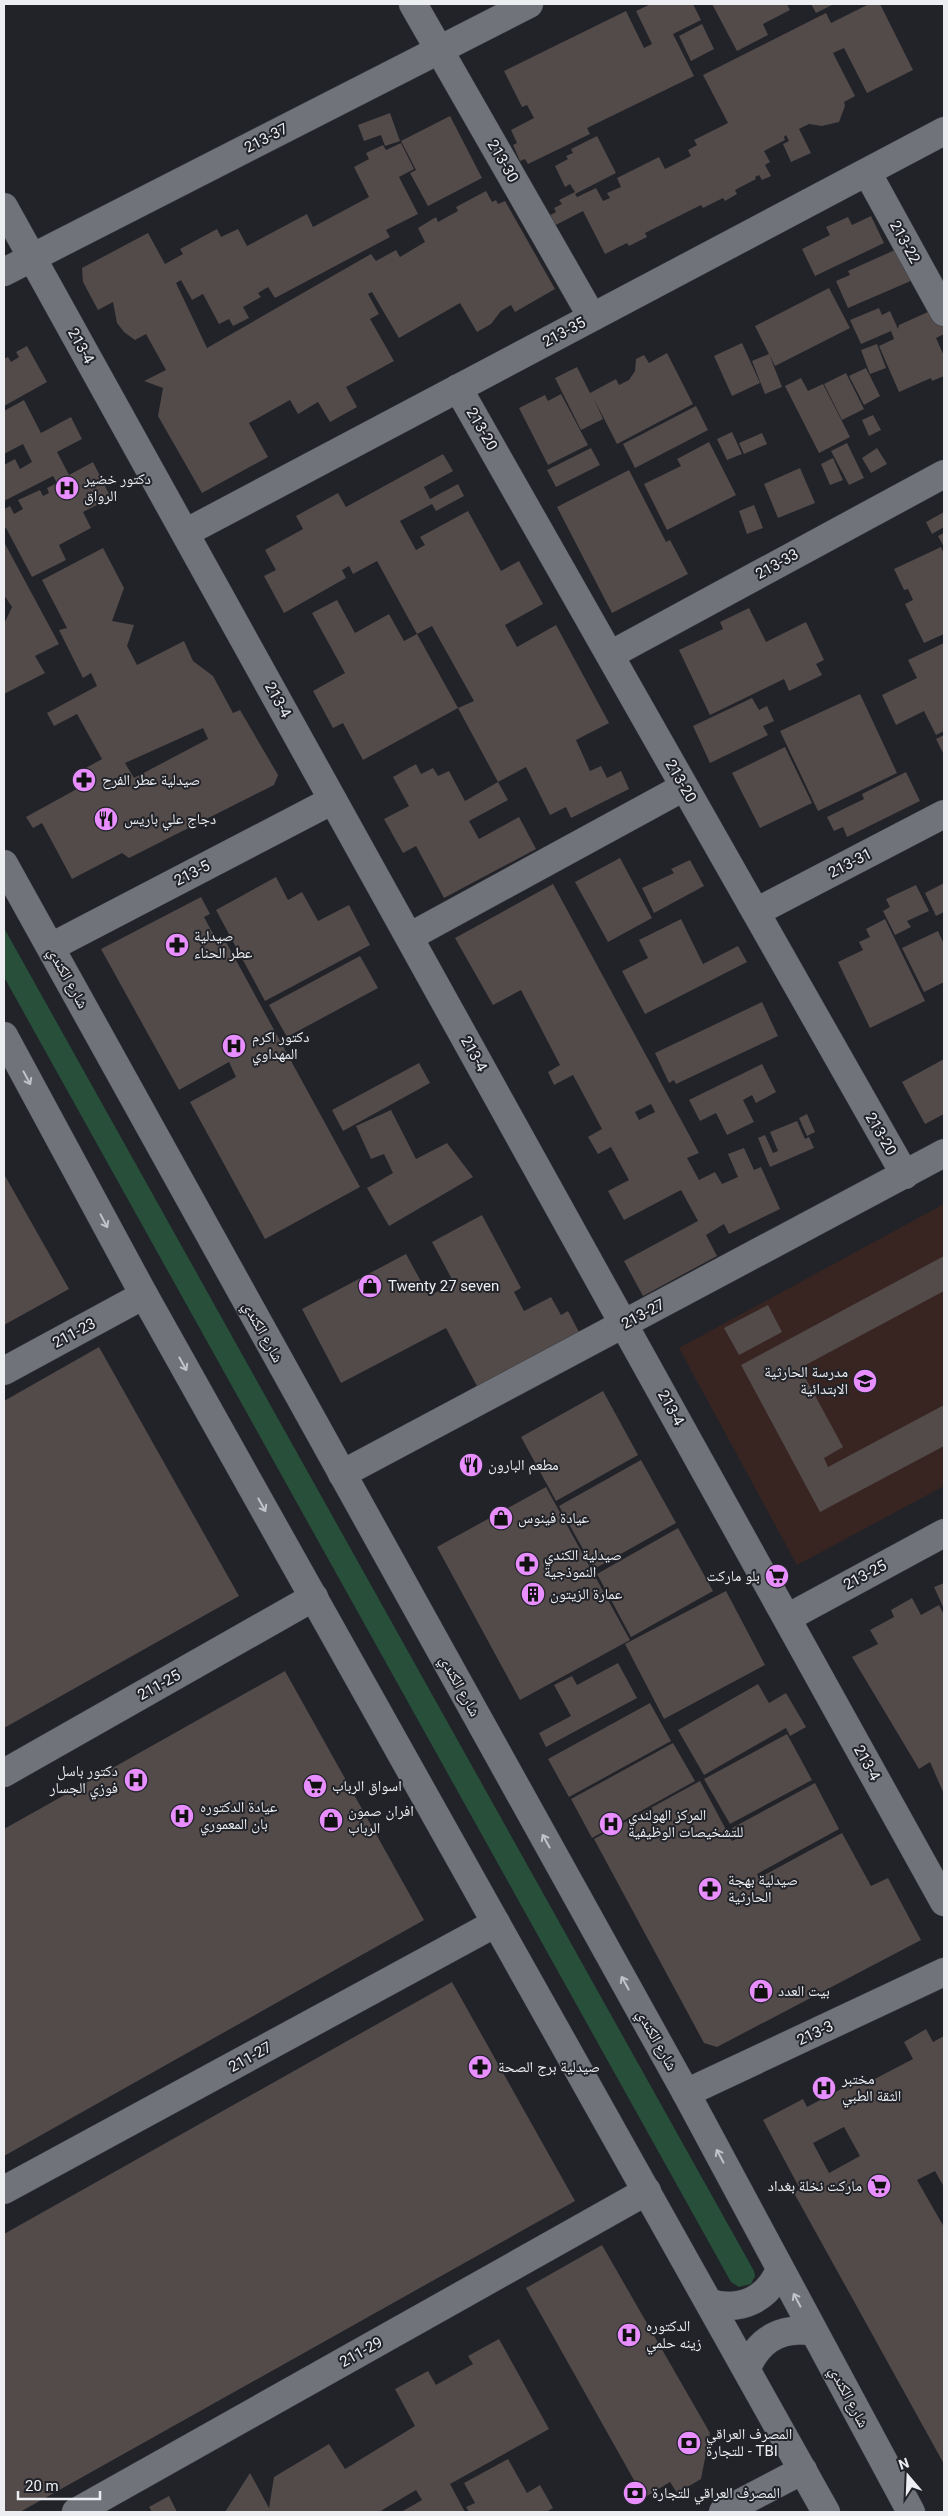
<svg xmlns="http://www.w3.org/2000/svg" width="948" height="2516" viewBox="0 0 948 2516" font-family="Roboto,'Noto Naskh Arabic',sans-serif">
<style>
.education{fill:#382521}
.green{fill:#274f3a}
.building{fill:#534a4a;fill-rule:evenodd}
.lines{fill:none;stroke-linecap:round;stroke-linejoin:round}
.minor-casing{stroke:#3c3e43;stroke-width:29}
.tertiary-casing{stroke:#3c3e43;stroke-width:29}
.minor{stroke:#70747a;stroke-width:28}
.tertiary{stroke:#70747a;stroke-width:28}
.oneway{stroke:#c1c3c8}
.labels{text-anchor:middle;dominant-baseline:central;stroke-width:4;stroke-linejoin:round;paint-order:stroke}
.street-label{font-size:15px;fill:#eceef2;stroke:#212329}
.poi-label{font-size:15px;fill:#eceef2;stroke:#212329;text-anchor:start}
</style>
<rect width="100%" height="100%" fill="#212329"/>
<path class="education" d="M944,1204V1486L797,1565L679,1348Z"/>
<path class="green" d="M4,928L754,2271L755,2276L751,2284L739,2287L731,2282L4,977Z"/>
<path class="building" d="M651,4H693L701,20L673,34L694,76L587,128L590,134L528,164L525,159L520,161L513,145L517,143L511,130L534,118L527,105L522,107L504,71L626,11L644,48L652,44L636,11Z
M712,4H787L790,10L763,24L768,35L737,51Z
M811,4H834L816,13Z
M869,4H880L913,70L867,93L844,48L833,53L855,96L844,102L845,106L839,122L822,126L809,124L799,129L811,153L791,162L783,144L789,141L786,135L784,137L785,140L764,151L770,162L765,165L771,176L762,180L759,175L755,177L756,179L735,190L737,194L725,201L723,198L703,208L701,205L645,233L647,237L629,246L627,243L605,254L583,211L548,229L543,219L556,212L554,208L562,204L559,200L575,192L570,184L565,187L555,166L568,159L566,156L573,153L571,149L597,136L616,173L575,194L577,197L596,188L603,201L610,198L607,193L621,187L617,178L659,157L665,169L691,156L688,150L697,145L694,140L728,123L703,75L826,13L831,23Z
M702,24L714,49L691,61L679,36Z
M390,113L400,141L385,146L381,135L364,141L358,125Z
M450,116L482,178L428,206L410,173L416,170L401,141Z
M401,143L414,169L399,177L418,214L386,230L390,237L275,298L268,287L258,293L261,297L243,307L249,318L233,326L229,319L219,324L203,294L192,300L181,280L176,283L207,348L371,254L376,261L396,250L400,257L425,242L418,228L436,217L438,222L458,211L456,207L486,191L492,202L496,200L498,204L505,201L555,289L515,312L511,305L501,311L491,324L477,332L460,303L399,338L372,292L368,294L379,314L370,319L394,361L346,387L357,407L330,422L318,402L298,414L290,400L249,423L268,457L202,493L158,416L163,388L144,381L166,370L146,334L135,340L124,332L117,323L113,302L98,310L83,282L82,268L148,233L165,264L183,254L180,249L217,229L221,237L238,229L247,246L307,214L313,227L369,197L354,167L369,159L366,153L383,145L386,150Z
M871,216L884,243L815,276L802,249L830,235L826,227L848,217L852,225Z
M906,245L920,277L848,308L836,281L850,275L848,271Z
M829,288L850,328L775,366L755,326Z
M939,307L944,319V334L936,338L944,356V376L932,381L931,378L899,392L879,346L894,339L891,331L861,344L850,320L879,308L882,315L890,311L898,329L899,325Z
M742,343L760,383L732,396L714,356Z
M877,344L886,368L870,374L861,350Z
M27,346L47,382L4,406V359L8,357L11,362L19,357L16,352Z
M667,353L693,404L617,444L594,399L603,419L581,430L555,378L577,367L590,393L616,379L619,385L629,380L635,371L636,359L644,355L649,363Z
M769,354L782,387L765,394L752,361Z
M866,368L880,396L864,405L849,376Z
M846,373L864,409L842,420L824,384Z
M801,378L808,391L823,384L850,437L819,453L785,386Z
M561,394L588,445L548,465L519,408L545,395L548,401Z
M24,400L41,433L71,417L82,439L57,452L69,475L93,462L111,498L83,512L91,528L59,545L66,560L32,577L6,528L4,529V509L10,506L14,514L23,509L18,500L40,490L43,496L49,493L47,488L57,483L53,476L4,501V465L15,459L20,469L32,462L23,444L4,454V411Z
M696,406L708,430L635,468L623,444Z
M873,415L881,430L869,436L862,420Z
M732,432L742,454L727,460L717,439Z
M762,433L767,444L744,454L739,443Z
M709,442L736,495L667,530L644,484L681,466L677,459Z
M847,443L864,478L849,485L831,451Z
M591,448L600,465L556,487L547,470Z
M877,448L887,464L871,473L862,458Z
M443,454L453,471L424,487L430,499L458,484L464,496L436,511L432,504L400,521L416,550L425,545L420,537L468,511L501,571L519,561L543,604L505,625L517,647L556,625L609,723L576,740L590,771L601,766L607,778L621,771L629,789L571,818L566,807L550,815L526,767L498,782L508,800L469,821L479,839L519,817L536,849L444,898L416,846L403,853L384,819L409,806L393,777L416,764L421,774L433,768L438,776L449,771L465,801L498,782L458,708L474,701L432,626L417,634L377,561L353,574L349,566L342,570L346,578L284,613L264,576L276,570L265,550L303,529L296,516L338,493L346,507Z
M833,458L843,480L830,485L821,464Z
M800,468L815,503L778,518L764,484Z
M629,470L666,542L670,540L688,574L612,613L557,507Z
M754,505L763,528L747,534L739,511Z
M944,512V527L932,534L926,522Z
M944,533V547L938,536Z
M4,542L59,644L35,656L45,673L4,694V624L12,607L4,595Z
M941,547L944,554V634L924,643L905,604L913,600L908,589L904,590L894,569Z
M103,548L124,588L112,621L134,625L127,646L137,665L184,641L193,661L213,676L233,713L240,710L278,775L274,785L129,858L122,853L72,879L42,823L33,828L26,817L84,785L77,773L102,759L77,714L54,726L47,713L97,686L91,673L83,678L59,630L67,628L42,580ZM203,728L208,739L134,778L125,763Z
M337,600L355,633L389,614L404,641L417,634L458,708L363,760L343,723L333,728L313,691L345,673L312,613Z
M749,608L766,642L806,622L824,660L816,664L822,675L789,691L784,679L710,715L679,650L723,629L720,622Z
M944,643V731L936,735L924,711L896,725L882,695L917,678L908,660Z
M860,694L897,773L818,811L780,731Z
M752,698L759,710L767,706L774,721L763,726L768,735L710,763L693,726Z
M944,735V755L936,739Z
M785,747L812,803L760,828L732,773Z
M906,772L920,801L847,837L843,827L834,831L827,817L864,799L862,794Z
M620,858L652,918L608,942L575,882Z
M690,860L704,886L654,913L642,888L674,873L671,869Z
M276,877L288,900L302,892L318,921L349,905L370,945L265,1001L216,910Z
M944,883V912L936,916L925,893Z
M553,884L699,1153L687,1158L699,1180L715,1172L722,1184L738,1177L728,1154L744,1148L754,1170L761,1167L780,1209L729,1234L724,1224L706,1235L717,1256L643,1296L624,1261L698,1221L681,1190L624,1220L608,1191L629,1180L611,1147L598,1154L588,1137L602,1129L573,1075L554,1085L548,1072L560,1065L521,990L493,1005L455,938ZM651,1104L655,1112L639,1120L635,1112Z
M916,885L929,911L907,921L911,927L895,935L883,911L890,907L886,899Z
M201,897L210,914L204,917L219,945L226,942L360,1187L265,1239L190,1102L236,1077L229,1062L179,1090L101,949Z
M681,919L703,964L738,946L747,962L645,1014L622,971L648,958L639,940Z
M885,919L925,1001L870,1028L838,962L863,950L859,942L870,937L866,929Z
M938,931L944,944V982L924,992L902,948Z
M360,956L378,988L287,1037L269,1005Z
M762,1002L778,1036L676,1084L674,1080L669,1083L655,1053Z
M944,1059V1114L925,1124L902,1082Z
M419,1063L430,1083L343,1131L332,1110Z
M762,1064L776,1092L756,1103L752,1095L743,1100L754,1122L727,1135L716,1113L700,1121L689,1100Z
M391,1110L416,1159L447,1143L473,1177L389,1226L367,1188L393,1173L384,1154L371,1159L356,1126Z
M807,1114L815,1132L807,1136L799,1118Z
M797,1121L805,1139L809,1137L814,1148L770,1167L758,1138L765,1135L773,1153L778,1151L770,1132Z
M4,1174L69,1289L4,1325Z
M482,1215L521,1288L514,1292L524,1311L551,1297L561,1315L568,1311L580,1334L478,1388L446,1328L341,1383L302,1309L406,1254L429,1296L454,1283L432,1242Z
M944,1256V1291L800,1368L843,1447L824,1458L828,1467L944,1405V1446L820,1512L741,1365Z
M768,1305L782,1332L739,1355L724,1328Z
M99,1347L239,1596L4,1728V1401Z
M603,1391L638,1455L556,1501L521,1437Z
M641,1460L676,1523L594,1569L559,1506Z
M546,1487L630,1640L520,1700L437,1547Z
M678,1528L713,1591L631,1637L597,1574Z
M944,1583V1609L934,1587Z
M726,1591L765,1665L664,1719L625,1644Z
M912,1598L921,1615L939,1605L944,1615V1794L930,1762L919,1769L852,1657L878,1644L870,1630L894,1617L891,1610Z
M618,1663L637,1698L546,1747L539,1733L571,1716L554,1685L572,1676L577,1685Z
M285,1671L424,1920L4,2156V1829Z
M758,1684L769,1703L786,1693L806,1727L790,1736L786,1728L704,1775L678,1730Z
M650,1703L671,1741L569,1797L548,1759Z
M787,1734L812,1780L730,1824L704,1779Z
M673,1743L695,1781L592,1838L571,1799Z
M700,1781L732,1841L738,1838L732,1828L815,1783L839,1829L757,1874L759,1878L842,1833L871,1886L888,1878L921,1940L717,2047L704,2043L594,1839Z
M452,1982L575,2201L20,2512H4V2234Z
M926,2029L933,2042L944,2036V2187L935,2171L917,2180L944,2227V2464L794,2193L800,2189L763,2120L803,2099L807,2107L864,2077L867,2083L913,2059L904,2042ZM844,2127L860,2156L829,2173L813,2143Z
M602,2245L710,2433L701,2479L677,2493L670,2482L644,2498L526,2288Z
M499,2339L549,2429L450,2484L465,2512H401L422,2500L416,2490L379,2512H225L250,2473L269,2508L274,2477L329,2444L345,2469L415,2426L395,2389L428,2371L436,2385L473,2364L468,2356Z
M508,2459L527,2493L540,2485L553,2508L546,2512H469L466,2507L475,2503L464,2483Z
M169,2496L177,2512H152L149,2507Z"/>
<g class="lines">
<g class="minor-casing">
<path id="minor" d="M413,4L592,317
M867,172L944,312
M4,207L944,1902
M4,272L529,4
M458,388L905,1175
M185,533L944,131
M610,655L944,474
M756,912L944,814
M409,937L684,787
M51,947L333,800
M4,1371L144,1295
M342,1474L944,1153
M787,1618L944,1533
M4,1773L314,1597
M686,2093L944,1972
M4,2190L496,1923
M76,2512L647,2191
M723,2512L803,2470"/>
</g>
<g class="tertiary-casing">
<path id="tertiary" d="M4,864L686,2093L911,2512
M4,1036L144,1295L826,2512
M710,2303C741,2312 768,2299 780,2269
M747,2368C759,2339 782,2326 814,2332"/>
</g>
<use href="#minor" class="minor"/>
<use href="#tertiary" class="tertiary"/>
</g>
<defs><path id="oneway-shaft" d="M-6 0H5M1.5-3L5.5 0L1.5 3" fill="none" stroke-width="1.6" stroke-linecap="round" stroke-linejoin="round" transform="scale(1.25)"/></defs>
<g class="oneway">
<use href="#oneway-shaft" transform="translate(27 1078) rotate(62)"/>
<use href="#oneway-shaft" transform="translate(104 1221) rotate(62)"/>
<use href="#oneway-shaft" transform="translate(183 1364) rotate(61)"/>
<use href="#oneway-shaft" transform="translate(262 1505) rotate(61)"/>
<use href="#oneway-shaft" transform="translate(546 1841) rotate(-119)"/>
<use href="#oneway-shaft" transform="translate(625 1983) rotate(-119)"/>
<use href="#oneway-shaft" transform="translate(720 2156) rotate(-118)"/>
<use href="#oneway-shaft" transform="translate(797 2300) rotate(-118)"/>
</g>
<defs>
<g id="hospital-disc" transform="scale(1.25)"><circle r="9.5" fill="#e98efe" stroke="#212329"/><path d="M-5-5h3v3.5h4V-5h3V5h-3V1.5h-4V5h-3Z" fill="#111"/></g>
<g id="pharmacy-disc" transform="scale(1.25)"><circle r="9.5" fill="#e98efe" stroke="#212329"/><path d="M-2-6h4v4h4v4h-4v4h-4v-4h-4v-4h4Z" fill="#111"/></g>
<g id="restaurant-disc" transform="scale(1.25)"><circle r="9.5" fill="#e98efe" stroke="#212329"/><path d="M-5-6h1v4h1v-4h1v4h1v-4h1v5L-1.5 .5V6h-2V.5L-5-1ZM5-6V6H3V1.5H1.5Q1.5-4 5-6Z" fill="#111"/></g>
<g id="shop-disc" transform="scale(1.25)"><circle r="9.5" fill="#e98efe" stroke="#212329"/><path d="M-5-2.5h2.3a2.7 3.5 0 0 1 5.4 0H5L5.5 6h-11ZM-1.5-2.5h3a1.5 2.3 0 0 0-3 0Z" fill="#111"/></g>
<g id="school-disc" transform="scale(1.25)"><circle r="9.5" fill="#e98efe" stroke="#212329"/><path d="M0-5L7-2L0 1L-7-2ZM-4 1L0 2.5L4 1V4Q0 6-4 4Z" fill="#111"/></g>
<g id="supermarket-disc" transform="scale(1.25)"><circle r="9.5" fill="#e98efe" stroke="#212329"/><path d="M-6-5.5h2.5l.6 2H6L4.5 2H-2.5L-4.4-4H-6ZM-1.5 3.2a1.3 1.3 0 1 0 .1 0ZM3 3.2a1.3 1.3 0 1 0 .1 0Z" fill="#111"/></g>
<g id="building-disc" transform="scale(1.25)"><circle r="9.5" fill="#e98efe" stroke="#212329"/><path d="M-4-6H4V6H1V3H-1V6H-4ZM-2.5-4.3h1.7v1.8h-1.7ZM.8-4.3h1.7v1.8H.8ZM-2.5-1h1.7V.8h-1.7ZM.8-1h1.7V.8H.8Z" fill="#111"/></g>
<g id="bank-disc" transform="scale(1.25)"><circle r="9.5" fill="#e98efe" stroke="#212329"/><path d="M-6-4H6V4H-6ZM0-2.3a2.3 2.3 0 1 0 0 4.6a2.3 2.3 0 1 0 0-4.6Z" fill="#111"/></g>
</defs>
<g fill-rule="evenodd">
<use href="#hospital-disc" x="67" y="488"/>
<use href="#pharmacy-disc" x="84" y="780"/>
<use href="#restaurant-disc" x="106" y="819"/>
<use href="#pharmacy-disc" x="177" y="945"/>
<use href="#hospital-disc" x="234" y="1046"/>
<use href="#shop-disc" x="370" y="1286"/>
<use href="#school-disc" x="865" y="1381"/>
<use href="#restaurant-disc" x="471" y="1465"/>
<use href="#shop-disc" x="501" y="1518"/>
<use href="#pharmacy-disc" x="527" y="1564"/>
<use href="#supermarket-disc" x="777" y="1576"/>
<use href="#building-disc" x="533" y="1594"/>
<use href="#hospital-disc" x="136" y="1780"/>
<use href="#supermarket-disc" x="315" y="1786"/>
<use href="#hospital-disc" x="182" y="1816"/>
<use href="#shop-disc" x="331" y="1820"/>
<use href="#hospital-disc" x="611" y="1824"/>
<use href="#pharmacy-disc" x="710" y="1889"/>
<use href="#shop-disc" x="761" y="1991"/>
<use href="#pharmacy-disc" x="480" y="2067"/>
<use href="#hospital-disc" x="824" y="2088"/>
<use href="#supermarket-disc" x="879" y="2186"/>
<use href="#hospital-disc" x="629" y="2335"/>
<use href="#bank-disc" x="689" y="2443"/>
<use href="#bank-disc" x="635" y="2493"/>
</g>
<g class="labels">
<g class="street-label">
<text transform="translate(266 138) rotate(-27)">213-37</text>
<text transform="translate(503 161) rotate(60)">213-30</text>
<text transform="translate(905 242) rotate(61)">213-22</text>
<text transform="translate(564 332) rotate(-28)">213-35</text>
<text transform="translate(81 346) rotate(61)">213-4</text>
<text transform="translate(482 429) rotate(60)">213-20</text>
<text transform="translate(777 564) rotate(-29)">213-33</text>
<text transform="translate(278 700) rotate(61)">213-4</text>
<text transform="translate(681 781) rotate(60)">213-20</text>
<text transform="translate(850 863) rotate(-27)">213-31</text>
<text transform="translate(192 873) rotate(-27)">213-5</text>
<text transform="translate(68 978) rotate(61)">شارع الكندي</text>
<text transform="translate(474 1054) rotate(61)">213-4</text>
<text transform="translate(881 1134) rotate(60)">213-20</text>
<text transform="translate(643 1314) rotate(-28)">213-27</text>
<text transform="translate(263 1332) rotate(61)">شارع الكندي</text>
<text transform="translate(74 1333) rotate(-28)">211-23</text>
<text transform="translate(671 1408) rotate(61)">213-4</text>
<text transform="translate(865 1575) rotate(-28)">213-25</text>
<text transform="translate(159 1685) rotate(-29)">211-25</text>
<text transform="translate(460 1686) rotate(61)">شارع الكندي</text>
<text transform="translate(867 1763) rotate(61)">213-4</text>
<text transform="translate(815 2033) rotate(-25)">213-3</text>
<text transform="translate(657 2040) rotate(61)">شارع الكندي</text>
<text transform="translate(250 2057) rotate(-29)">211-27</text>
<text transform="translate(361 2352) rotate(-29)">211-29</text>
<text transform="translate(849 2397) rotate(62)">شارع الكندي</text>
</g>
<g class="poi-label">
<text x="84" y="479">دكتور خضير<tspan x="84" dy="17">الرواق</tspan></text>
<text x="102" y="780">صيدلية عطر الفرح</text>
<text x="124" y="819">دجاج علي باريس</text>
<text x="194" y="936">صيدلية<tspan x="194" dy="17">عطر الحناء</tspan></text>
<text x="252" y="1037">دكتور اكرم<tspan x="252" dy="17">المهداوي</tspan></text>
<text x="388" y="1286">Twenty 27 seven</text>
<text x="848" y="1372" text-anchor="end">مدرسة الحارثية<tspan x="848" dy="17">الابتدائية</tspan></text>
<text x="488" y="1465">مطعم البارون</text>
<text x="518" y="1518">عيادة فينوس</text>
<text x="544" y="1555">صيدلية الكندي<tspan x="544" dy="17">النموذجية</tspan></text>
<text x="760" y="1576" text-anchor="end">بلو ماركت</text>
<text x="550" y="1594">عمارة الزيتون</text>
<text x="118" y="1771" text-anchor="end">دكتور باسل<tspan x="118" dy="17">فوزي الجسار</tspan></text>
<text x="332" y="1786">اسواق الرباب</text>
<text x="200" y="1807">عيادة الدكتوره<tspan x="200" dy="17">بان المعموري</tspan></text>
<text x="348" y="1811">افران صمون<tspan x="348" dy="17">الرباب</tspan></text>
<text x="628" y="1815">المركز الهولندي<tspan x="628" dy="17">للتشخيصات الوظيفية</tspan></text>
<text x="728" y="1880">صيدلية بهجة<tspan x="728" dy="17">الحارثية</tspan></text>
<text x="778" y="1991">بيت العدد</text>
<text x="498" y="2067">صيدلية برج الصحة</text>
<text x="842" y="2079">مختبر<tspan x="842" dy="17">الثقة الطبي</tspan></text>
<text x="862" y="2186" text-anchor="end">ماركت نخلة بغداد</text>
<text x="646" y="2326">الدكتوره<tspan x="646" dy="17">زينه حلمي</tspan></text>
<text x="706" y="2434">المصرف العراقي<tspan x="706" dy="17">للتجارة - TBI</tspan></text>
<text x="652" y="2493">المصرف العراقي للتجارة</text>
</g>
</g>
<rect width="948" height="2516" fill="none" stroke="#eceef2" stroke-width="10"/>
<g transform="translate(908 2476) rotate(341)" stroke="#212329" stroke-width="4" paint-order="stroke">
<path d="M0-4L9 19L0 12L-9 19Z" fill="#eceef2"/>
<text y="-8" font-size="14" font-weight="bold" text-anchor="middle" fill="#eceef2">N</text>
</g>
<path d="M18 2491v8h82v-8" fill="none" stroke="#eceef2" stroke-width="2.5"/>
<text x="25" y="2491" font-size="15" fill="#eceef2" stroke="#212329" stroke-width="4" paint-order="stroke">20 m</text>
</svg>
